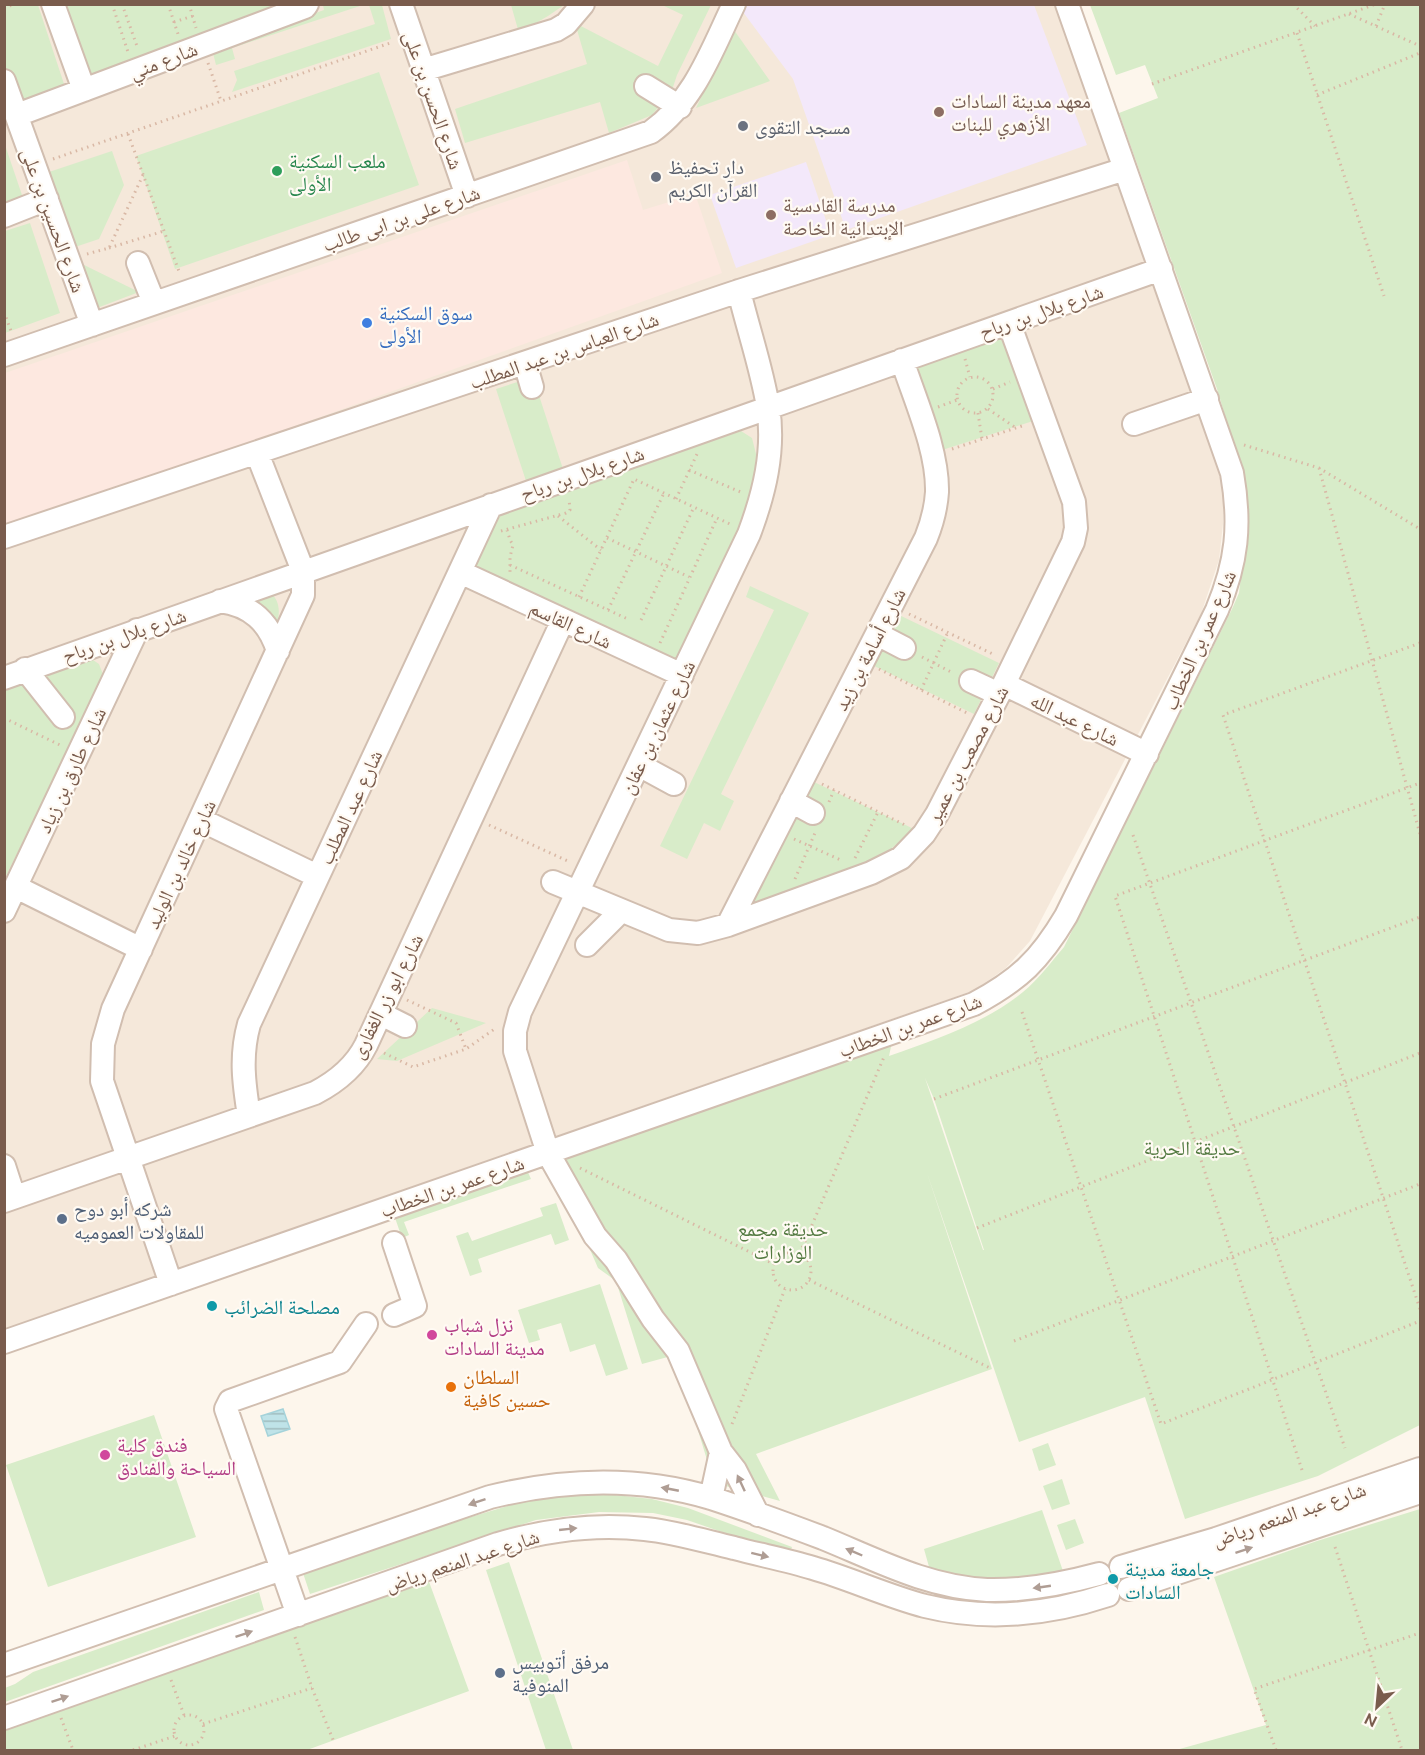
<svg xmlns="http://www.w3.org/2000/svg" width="1425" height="1755" viewBox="0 0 1425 1755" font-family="Ubuntu,'Noto Naskh Arabic',sans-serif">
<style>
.residential{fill:#f5e8da}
.commercial{fill:#fde8e0}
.education{fill:#f3e8fa}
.park{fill:#d8ecc9;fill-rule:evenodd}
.water{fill:url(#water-rules);stroke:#a5d3da;stroke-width:1.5}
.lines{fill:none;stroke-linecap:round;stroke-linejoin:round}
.minor-casing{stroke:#d1beb0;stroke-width:26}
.path{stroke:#d9b8a5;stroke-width:3;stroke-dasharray:1.5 4.5;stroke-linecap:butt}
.minor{stroke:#fff;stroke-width:22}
.oneway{fill:#af9d94}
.education-dot{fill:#8d6e63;stroke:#fffaf3;stroke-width:2}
.worship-dot{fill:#6b7280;stroke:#fffaf3;stroke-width:2}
.leisure-dot{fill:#2e9e5b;stroke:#fffaf3;stroke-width:2}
.shop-dot{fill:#3f7fe0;stroke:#fffaf3;stroke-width:2}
.service-dot{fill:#5c6f8a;stroke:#fffaf3;stroke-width:2}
.culture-dot{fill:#0f9aa8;stroke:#fffaf3;stroke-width:2}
.hotel-dot{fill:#d1479c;stroke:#fffaf3;stroke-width:2}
.food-dot{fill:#e8710a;stroke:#fffaf3;stroke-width:2}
.labels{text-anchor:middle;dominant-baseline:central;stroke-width:4.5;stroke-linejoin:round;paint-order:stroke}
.street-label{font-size:20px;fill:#7a5c4d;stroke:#fffaf3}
.education-label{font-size:20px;fill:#785e54;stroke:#fffaf3;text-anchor:start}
.worship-label{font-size:20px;fill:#5b616d;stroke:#fffaf3;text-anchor:start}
.leisure-label{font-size:20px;fill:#27864d;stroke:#fffaf3;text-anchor:start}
.shop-label{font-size:20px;fill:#366cbe;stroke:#fffaf3;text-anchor:start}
.park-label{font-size:20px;fill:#537a41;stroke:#fffaf3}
.service-label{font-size:20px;fill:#4e5e75;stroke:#fffaf3;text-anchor:start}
.culture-label{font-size:20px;fill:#0d838f;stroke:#fffaf3;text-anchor:start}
.hotel-label{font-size:20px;fill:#b23c85;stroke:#fffaf3;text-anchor:start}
.food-label{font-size:20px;fill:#c56008;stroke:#fffaf3;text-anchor:start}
</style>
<defs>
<pattern id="water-rules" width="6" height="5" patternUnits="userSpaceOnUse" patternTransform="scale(1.5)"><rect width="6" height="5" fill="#bfe3e8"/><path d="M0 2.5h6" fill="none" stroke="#a0bbbe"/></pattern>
</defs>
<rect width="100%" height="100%" fill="#fdf6ec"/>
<path class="residential" d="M4,5H1059L1219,460L1224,496L1223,524L1219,560L1201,614L1030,941L1006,968L975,990L5,1329Z"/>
<path class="commercial" d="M627,160L643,210L695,194L722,273L5,530V373Z"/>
<path class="education" d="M746,5H1034L1087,145L846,230L793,79L743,12Z
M806,162L831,235L736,268L710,195Z"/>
<path class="park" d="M304,4L85,81L59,5Z
M4,5H38L64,84L60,93L21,106L5,83Z
M323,5H363L232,48L235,59L216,65L212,49L324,10Z
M369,5H382L391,39L232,92L237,80L234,71L375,24Z
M511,5H564L548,16L519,33Z
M662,5H711L677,75L672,90L652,115L609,133L600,102L465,143L455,109L587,64L575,23L658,66L683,15Z
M1090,5H1420V1425L1318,1476L1185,1519L1145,1397L1019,1442L927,1173L992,1369L756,1454L780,1501L711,1482V1473L675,1355L642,1364L616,1281L598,1268L548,1153L894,1033L889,1056C935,1040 985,1023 1023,992C1039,979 1051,962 1064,947L1232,609L1239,593L1244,550L1233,442L1217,389L1119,113L1158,98L1145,65L1116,75ZM925,1078L934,1099L984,1250H983Z
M734,30L770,81L696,108Z
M379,72L419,185L175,269L136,156Z
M4,142L23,198L4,205Z
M112,151L124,185L99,239L75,247L49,172Z
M30,223L60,313L5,333V231Z
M78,262L139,292L97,308Z
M1000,338L1006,341L1033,421L939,451L915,370L917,366Z
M533,377L563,469L526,481L496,389Z
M741,431L752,438L756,454L755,475L749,505L674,668L474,569L487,525L505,510Z
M750,586L809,613L721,794L734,801L720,831L704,823L687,859L660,846L774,610L746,597Z
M269,592C282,601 280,616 275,630L240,602Z
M897,614L999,663L974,714L872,665Z
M90,658L99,664L104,677L5,878V686Z
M814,782L914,829L878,860L752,903Z
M432,1008L486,1023L397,1061L377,1059Z
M527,1170L531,1179L404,1222L409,1235L402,1238L394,1215Z
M556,1203L569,1240L555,1245L551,1234L478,1259L482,1272L470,1276L456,1236L468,1232L472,1241L543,1216L540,1208Z
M600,1284L628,1369L606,1376L595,1344L570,1352L561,1323L537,1330L540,1340L529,1343L518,1310Z
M154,1415L196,1537L48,1587L6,1465Z
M1048,1443L1056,1465L1039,1471L1032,1449Z
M1062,1479L1070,1504L1052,1510L1043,1486Z
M597,1493L652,1499L688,1508L792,1547L789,1555L687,1520L653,1513L599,1512L536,1520L310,1594L303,1573L414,1534L511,1505L533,1499Z
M1420,1509V1750H1176L1266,1725L1214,1577L1317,1541Z
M1042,1510L1064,1574L1014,1584L931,1574L924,1549Z
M1075,1519L1084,1543L1066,1550L1057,1525Z
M509,1562L573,1750H546L486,1570Z
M428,1579L469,1691L307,1750H5V1728Z
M259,1592L264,1610L5,1702V1688L15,1684L33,1672Z"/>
<path class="water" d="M283,1409L290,1429L268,1436L261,1416Z"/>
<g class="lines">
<g class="minor-casing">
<path id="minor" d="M53,4L84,90
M401,4L467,196
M423,70L556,30L566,24L583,4
M4,81L92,325
M646,86L680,107
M17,115L305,7L307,4
M4,216L47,199
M138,263L154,303
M739,291C748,329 762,369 768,407C775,451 764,494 749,534L520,1012L515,1031V1051L548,1153L595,1236L616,1260L653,1319L678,1351L721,1452L735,1470L758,1515
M4,355L651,132C694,101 711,52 734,4
M525,363L532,387
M1134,424L1207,399
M4,537L739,291L1125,169
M460,572L682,675
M220,601C251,605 269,622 278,651
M877,634L904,648
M25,669L63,717
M4,678L1161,269
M971,681L999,694
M1004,684L1147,754
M639,765L674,784
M791,801L813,813
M201,820L317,876
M553,882L669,930L698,933L728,925L871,873L901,858L924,834L937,814L999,694L1073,542L1076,528L1074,502L1009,323
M16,887L141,949
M4,911L137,630
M728,925L926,538C932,523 936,508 937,492C938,450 915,400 902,360
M587,945L621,911
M381,1014L405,1026
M249,1116C244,1084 240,1056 249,1024L491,505
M4,1166L14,1197
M4,1201L315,1093C336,1082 355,1067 366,1045L563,620
M171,1284L102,1081L103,1044L113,1009L303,595V571L257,453
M394,1315L415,1306L394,1243
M4,1342L974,1004C1019,980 1040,960 1066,916L1217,610C1237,562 1241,525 1232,473L1067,4
M711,1498L721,1452
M1121,1567L1216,1539L1420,1469
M1129,1589L1420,1492
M298,1615L226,1409L230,1401L340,1362L366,1324
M4,1665L490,1497C563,1479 638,1476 711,1498C748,1510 786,1524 823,1538C877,1560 927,1587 987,1590C1026,1591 1062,1584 1099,1574
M4,1718L498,1544C546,1530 595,1523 645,1529C675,1532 704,1541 734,1548C760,1555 787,1560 813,1568C851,1579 887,1596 925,1606C986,1621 1048,1615 1108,1595"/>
</g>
<path class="path" d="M112,4L128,52
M122,4L138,49
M168,4L178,34
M189,4L196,28
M1293,4L1315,26
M4,8L15,4
M1349,14L1420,46
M174,22L193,16
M1376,26L1385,4
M1297,33L1384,296
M208,63L221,101
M1152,84L1376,4
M1317,95L1420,53
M128,134L180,274
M53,159L393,42
M109,248L164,231
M87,254L109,248L143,175
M4,312L11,331
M965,359L970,377
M957 395a18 18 0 1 1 36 0a18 18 0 1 1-36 0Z
M993,389L1010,382
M938,407L957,400
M988,409L1016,428
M978,413L982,439
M1244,445L1319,468L1420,529
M952,449L1025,425
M1319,468L1420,834
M689,470L743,493
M676,499L697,454
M558,516L601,550
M507,530L510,540L513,545L510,557V573
M501,531L566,513L570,510L569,499
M607,538L689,577
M510,565L630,620
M579,597L634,479L732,525
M608,610L664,493
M909,614L995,655
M641,620L694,507
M660,643L717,518
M1420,643L1223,715L1420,1309
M922,657L953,673
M879,669L967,713
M921,690L948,632
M4,718L62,746
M822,784L905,825
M829,802L834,790
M489,825L570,862
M1133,835L1345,1448
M794,839L843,861
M855,858L878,812
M795,879L815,833
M407,1000L456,1023L466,1049
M1022,1012L1161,1424L1420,1321
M384,1053L413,1067L466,1049L496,1028
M934,1099L1420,917
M580,1168L774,1264
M977,1228L1420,1053
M773 1271a19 19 0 1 1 38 0a19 19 0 1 1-38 0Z
M800,1253L884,1057
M809,1280L992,1369
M1014,1341L1420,1184
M732,1424L785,1289
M1302,1470L1115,896L1420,783
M1335,1547L1402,1750
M295,1637L312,1688L334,1742
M171,1680L184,1715
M174 1730a15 15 0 1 1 30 0a15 15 0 1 1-30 0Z
M61,1718L73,1750
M203,1724L312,1688
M133,1750L175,1736
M1276,1750L1254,1689L1420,1633"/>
<use href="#minor" class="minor"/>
</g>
<defs><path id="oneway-solid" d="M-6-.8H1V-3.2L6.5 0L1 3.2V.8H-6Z" transform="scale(1.5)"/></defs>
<g class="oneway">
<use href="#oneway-solid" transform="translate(741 1483) rotate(-115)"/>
<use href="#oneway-solid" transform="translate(670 1489) rotate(-169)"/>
<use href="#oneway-solid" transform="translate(477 1502) rotate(161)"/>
<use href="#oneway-solid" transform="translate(568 1529) rotate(-6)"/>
<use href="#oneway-solid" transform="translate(1244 1550) rotate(-18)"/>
<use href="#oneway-solid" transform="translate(854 1552) rotate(-157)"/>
<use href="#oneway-solid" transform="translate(760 1555) rotate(14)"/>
<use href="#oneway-solid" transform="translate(1042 1587) rotate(172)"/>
<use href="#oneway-solid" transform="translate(244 1634) rotate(-19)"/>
<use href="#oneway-solid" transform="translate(60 1699) rotate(-19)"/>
</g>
<g class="education-dot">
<circle cx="939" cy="112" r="6"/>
<circle cx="771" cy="215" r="6"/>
</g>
<g class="worship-dot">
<circle cx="743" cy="126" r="6"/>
<circle cx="656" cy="177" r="6"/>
</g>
<circle class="leisure-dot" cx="277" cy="171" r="6"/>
<circle class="shop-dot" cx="367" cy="323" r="6"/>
<g class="service-dot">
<circle cx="62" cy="1219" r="6"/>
<circle cx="500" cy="1673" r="6"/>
</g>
<g class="culture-dot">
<circle cx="212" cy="1306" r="6"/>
<circle cx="1113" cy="1579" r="6"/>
</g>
<g class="hotel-dot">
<circle cx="432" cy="1335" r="6"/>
<circle cx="105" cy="1455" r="6"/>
</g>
<circle class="food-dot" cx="451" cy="1387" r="6"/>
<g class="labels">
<g class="street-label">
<text transform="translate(163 60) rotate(-21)">شارع مني</text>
<text transform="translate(434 100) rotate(71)">شارع الحسن بن على</text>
<text transform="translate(401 218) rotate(-19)">شارع على بن ابى طالب</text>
<text transform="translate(54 220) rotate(70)">شارع الحسين بن على</text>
<text transform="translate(1041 311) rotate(-19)">شارع بلال بن رباح</text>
<text transform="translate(564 350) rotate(-19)">شارع العباس بن عبد المطلب</text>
<text transform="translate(582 473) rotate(-19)">شارع بلال بن رباح</text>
<text transform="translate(571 624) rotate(25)">شارع القاسم</text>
<text transform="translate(124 635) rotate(-19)">شارع بلال بن رباح</text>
<text transform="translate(1199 640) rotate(-66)">شارع عمر بن الخطاب</text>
<text transform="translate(869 649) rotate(-63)">شارع أسامة بن زيد</text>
<text transform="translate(1075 719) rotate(26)">شارع عبد الله</text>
<text transform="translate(657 727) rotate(-64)">شارع عثمان بن عفان</text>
<text transform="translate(967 754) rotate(-62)">شارع مصعب بن عمير</text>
<text transform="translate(71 770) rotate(-65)">شارع طارق بن زياد</text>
<text transform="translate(350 807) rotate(-65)">شارع عبد المطلب</text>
<text transform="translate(180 864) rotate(-65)">شارع خالد بن الوليد</text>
<text transform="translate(386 996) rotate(-63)">شارع ابو زر الغفارى</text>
<text transform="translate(910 1025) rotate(-20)">شارع عمر بن الخطاب</text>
<text transform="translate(452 1186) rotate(-19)">شارع عمر بن الخطاب</text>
<text transform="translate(1289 1514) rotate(-19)">شارع عبد المنعم رياض</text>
<text transform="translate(462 1560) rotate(-18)">شارع عبد المنعم رياض</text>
</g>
<g class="education-label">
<text x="951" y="100">معهد مدينة السادات<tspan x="951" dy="23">الأزهري للبنات</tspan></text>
<text x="783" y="204">مدرسة القادسية<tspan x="783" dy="23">الإبتدائية الخاصة</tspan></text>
</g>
<g class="worship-label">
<text x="755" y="126">مسجد التقوى</text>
<text x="668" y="166">دار تحفيظ<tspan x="668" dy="23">القرآن الكريم</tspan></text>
</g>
<g class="leisure-label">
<text x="289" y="160">ملعب السكنية<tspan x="289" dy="23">الأولى</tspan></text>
</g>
<g class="shop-label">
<text x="379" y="312">سوق السكنية<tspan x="379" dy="23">الأولى</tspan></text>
</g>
<g class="park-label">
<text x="1192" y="1147">حديقة الحرية</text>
<text x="783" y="1228">حديقة مجمع<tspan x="783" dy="23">الوزارات</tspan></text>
</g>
<g class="service-label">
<text x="74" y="1208">شركه أبو دوح<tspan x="74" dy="23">للمقاولات العموميه</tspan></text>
<text x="512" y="1661">مرفق أتوبيس<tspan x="512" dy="23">المنوفية</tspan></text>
</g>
<g class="culture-label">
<text x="224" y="1306">مصلحة الضرائب</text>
<text x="1125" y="1568">جامعة مدينة<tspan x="1125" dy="23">السادات</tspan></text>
</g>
<g class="hotel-label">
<text x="444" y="1324">نزل شباب<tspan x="444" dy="23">مدينة السادات</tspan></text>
<text x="117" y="1444">فندق كلية<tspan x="117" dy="23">السياحة والفنادق</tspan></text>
</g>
<g class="food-label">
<text x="463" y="1376">السلطان<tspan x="463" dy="23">حسين كافية</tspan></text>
</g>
</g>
<rect width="1425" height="1755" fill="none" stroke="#7a5c4d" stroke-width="12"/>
<g transform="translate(1377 1707) rotate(206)" stroke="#fffaf3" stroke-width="4.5" paint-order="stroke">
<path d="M0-4.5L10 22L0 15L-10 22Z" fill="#7a5c4d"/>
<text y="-9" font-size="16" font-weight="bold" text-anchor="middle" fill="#7a5c4d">N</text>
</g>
</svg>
